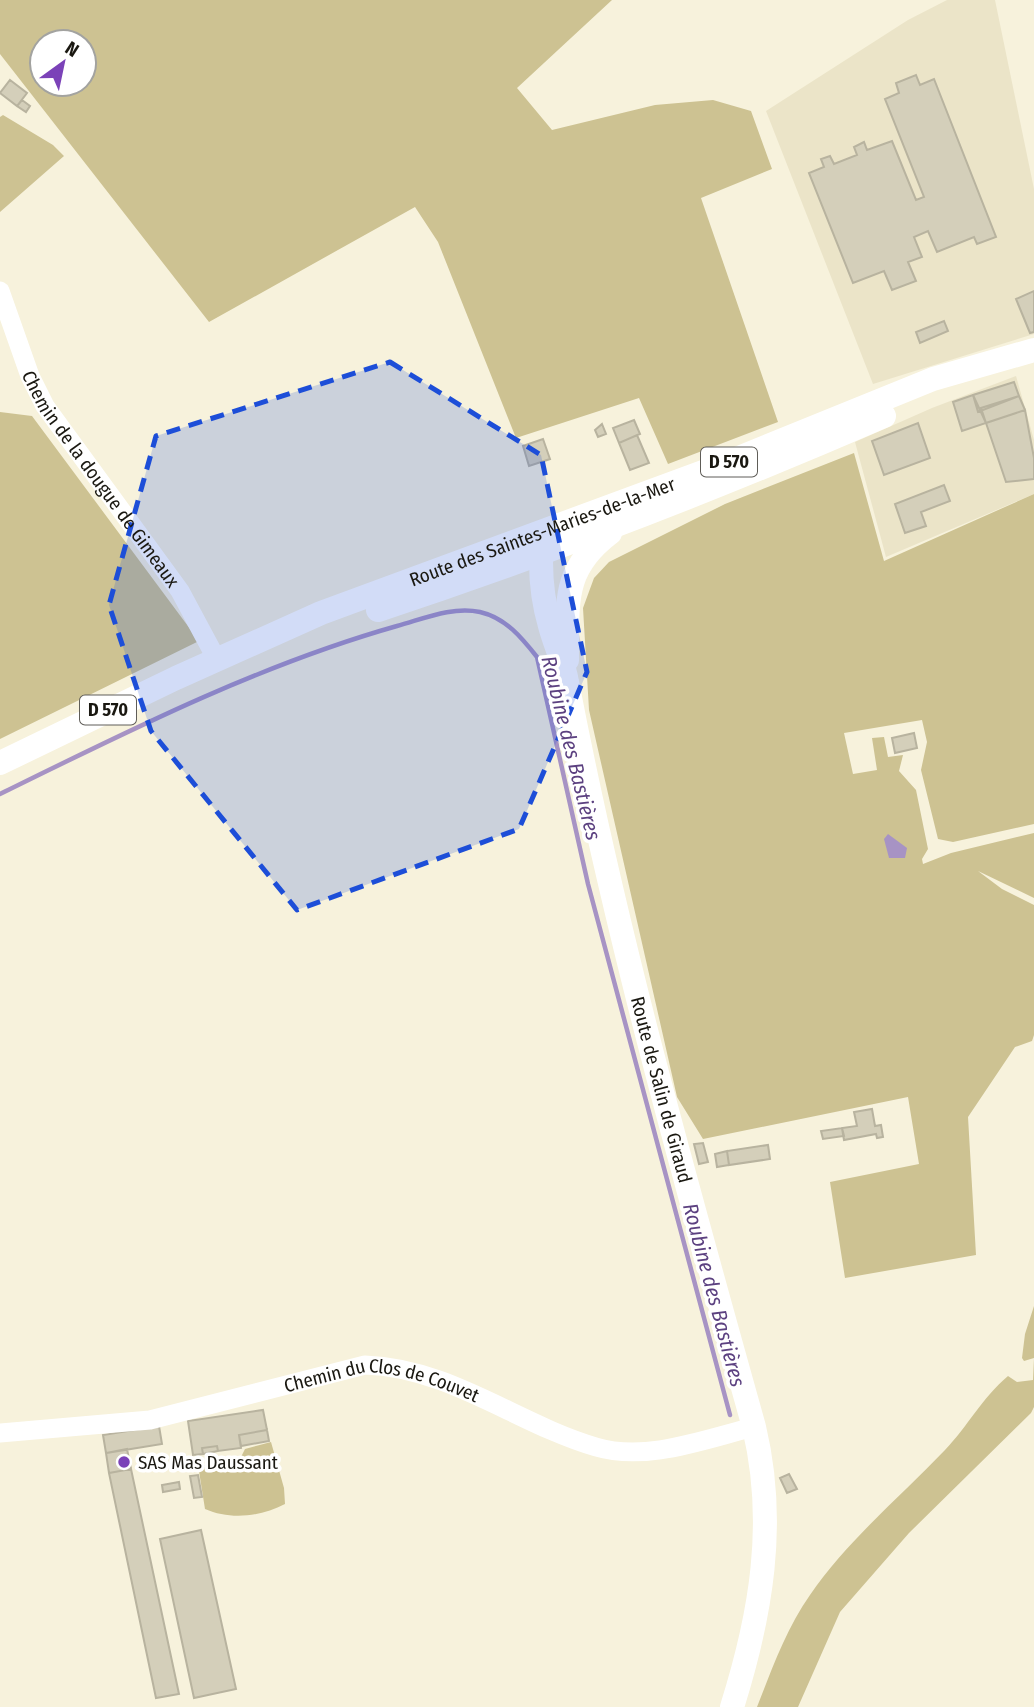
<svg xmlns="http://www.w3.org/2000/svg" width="1034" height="1707" viewBox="0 0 1034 1707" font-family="'Fira Sans Condensed',sans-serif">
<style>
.built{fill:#ebe4c8}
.green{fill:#cdc292;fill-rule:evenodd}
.water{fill:#a793c4}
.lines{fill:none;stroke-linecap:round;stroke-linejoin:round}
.stream{stroke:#a793c4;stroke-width:4.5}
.building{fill:#d4cfba;stroke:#b8b39f;stroke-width:2}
.minor{stroke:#fff;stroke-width:19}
.major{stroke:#fff;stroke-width:24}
.marked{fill:#1d4ed8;fill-opacity:0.2;stroke:#1d4ed8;stroke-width:5;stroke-dasharray:14 9;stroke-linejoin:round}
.poi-dot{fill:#7b42b8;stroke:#fff;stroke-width:2.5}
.labels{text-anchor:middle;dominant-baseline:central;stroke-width:7;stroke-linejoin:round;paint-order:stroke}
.shield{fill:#fff;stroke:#5f5d58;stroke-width:2}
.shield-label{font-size:18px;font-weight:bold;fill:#1a1811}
.street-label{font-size:19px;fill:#1a1811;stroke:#fff}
.poi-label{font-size:19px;fill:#1a1811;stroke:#fff;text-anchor:start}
.water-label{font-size:21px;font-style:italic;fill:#5c4180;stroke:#fff}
</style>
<rect width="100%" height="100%" fill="#f7f2dc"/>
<path class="built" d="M947,0H995L1034,189V334L873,384L766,111L908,20Z
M1016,376L1034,440V494L886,557L855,442L932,408Z"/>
<path class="green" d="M0,0H612L517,88L552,130L655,105L713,100L751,111L772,169L701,198L778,422L668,464L639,398L516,438L438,242L415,207L209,322L0,54ZM42,42H84V84H42Z
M3,115L53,145L64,156L0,212V117Z
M0,412L32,416L199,641L0,739Z
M854,453L884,561L1034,494V824L953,842L938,839L921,770L927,742L922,720L844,733L853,774L877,770L872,738L884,737L888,757L903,755L899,771L916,790L928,849L922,859L923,864L951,853L1034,833V898L978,871L1002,889L1034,905V1035L1032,1041L1015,1047L968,1117L976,1255L845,1278L830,1182L919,1164L908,1097L703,1139L677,1097L589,710L583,608L594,578L609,562L725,504Z
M1034,1306V1407L1031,1413L909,1533L840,1612L798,1707H757C772,1669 786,1629 810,1595C847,1541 900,1497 945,1450C968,1426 982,1398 1008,1376L1017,1382L1033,1380L1034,1358L1024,1361L1022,1358L1025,1334Z
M271,1442L284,1488L285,1504C260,1517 230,1520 205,1509L198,1465H237L245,1449Z"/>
<path class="water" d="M888,834L907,848L905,858H889L884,839Z"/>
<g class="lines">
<path class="stream" d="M0,794C128,731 259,665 397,626C423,619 452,606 480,612C506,618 522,638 537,657L588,884L730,1415"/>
</g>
<path class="building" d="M916,75L920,85L934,79L996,237L977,244L974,237L937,252L928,231L914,237L922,257L908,262L916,281L892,290L884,271L853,283L809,173L824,167L821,159L830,156L834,164L857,155L854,147L864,142L867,150L892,141L916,200L924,197L885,99L899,93L896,83Z
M10,80L27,93L17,106L0,93Z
M22,100L30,106L26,112L17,106Z
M1034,291V332L1030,333L1016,299Z
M944,321L948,331L920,343L916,332Z
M1014,382L1019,396L978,412L973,395Z
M973,395L986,423L962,431L953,402Z
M1019,396L1025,410L986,423L981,408Z
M1025,410L1034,458V479L1006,482L986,423Z
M634,420L640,434L619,443L613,428Z
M918,423L930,458L884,475L872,441Z
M602,424L606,434L598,437L595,430Z
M637,435L649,463L630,470L619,443Z
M543,439L550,459L529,466L523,446Z
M944,485L950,501L921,512L926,526L905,533L895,504Z
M914,733L917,748L895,753L892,738Z
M872,1109L875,1126L881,1125L883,1137L877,1138L876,1134L844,1140L842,1128L857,1126L854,1112Z
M842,1128L844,1136L823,1139L821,1131Z
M703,1143L708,1162L699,1164L694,1144Z
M768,1145L770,1159L729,1165L727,1151Z
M727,1151L729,1165L717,1167L715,1154Z
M263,1410L267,1430L239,1435L241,1448L218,1451L217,1446L202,1448L203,1454L193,1455L188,1421Z
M159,1426L162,1444L106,1453L103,1435Z
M267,1430L269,1441L241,1446L239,1435Z
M217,1446L218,1451L203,1454L202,1448Z
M127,1449L131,1469L109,1473L106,1453Z
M131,1469L179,1694L156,1698L109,1473Z
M789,1474L797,1489L787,1493L780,1478Z
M198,1475L202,1497L194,1498L190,1476Z
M179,1482L180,1489L163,1492L162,1485Z
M201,1530L236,1689L194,1698L160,1539Z"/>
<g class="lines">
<g class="minor">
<path id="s1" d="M0,291L30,376L45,406L180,591L217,660"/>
<path id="s2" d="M0,1433L150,1420L365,1365C451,1368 517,1424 596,1447C647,1462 705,1439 754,1427"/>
</g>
<g class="major">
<path id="s3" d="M543,532C539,564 541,595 550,626C555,645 564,663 567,682C615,933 685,1180 754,1427C777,1523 761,1615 732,1707"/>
<path d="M378,610C550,553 718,488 884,416"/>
<path d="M567,660C568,604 561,570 610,533"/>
<path id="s4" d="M0,763L176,678L321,613L714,468L933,379L1034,350"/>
</g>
</g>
<path class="marked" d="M390,362L541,455L587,672L519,829L297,910L151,731L109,605L156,436Z"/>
<circle class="poi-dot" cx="124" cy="1462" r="7"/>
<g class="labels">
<g class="shield">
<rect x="701" y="447.5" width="56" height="29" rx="5"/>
<rect x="80" y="695.5" width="56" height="29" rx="5"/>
</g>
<g class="shield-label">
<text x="729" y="462">D 570</text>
<text x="108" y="710">D 570</text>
</g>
<g class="street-label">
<text stroke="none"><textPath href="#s1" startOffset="215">Chemin de la dougue de Gimeaux</textPath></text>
<text stroke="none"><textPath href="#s4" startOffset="590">Route des Saintes-Maries-de-la-Mer</textPath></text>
<text stroke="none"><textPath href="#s3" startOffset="572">Route de Salin de Giraud</textPath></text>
<text stroke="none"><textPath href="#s2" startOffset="390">Chemin du Clos de Couvet</textPath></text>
</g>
<g class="poi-label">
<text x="138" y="1462">SAS Mas Daussant</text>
</g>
<g class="water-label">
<text transform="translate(571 748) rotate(76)">Roubine des Bastières</text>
<text transform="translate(714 1295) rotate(75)">Roubine des Bastières</text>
</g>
</g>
<g transform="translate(63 63) rotate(33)"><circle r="33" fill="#ffffff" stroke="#a3a3a0" stroke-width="2"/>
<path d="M0-5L12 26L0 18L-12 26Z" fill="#7b42b8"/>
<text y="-10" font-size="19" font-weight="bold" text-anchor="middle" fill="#1a1811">N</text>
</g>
</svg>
